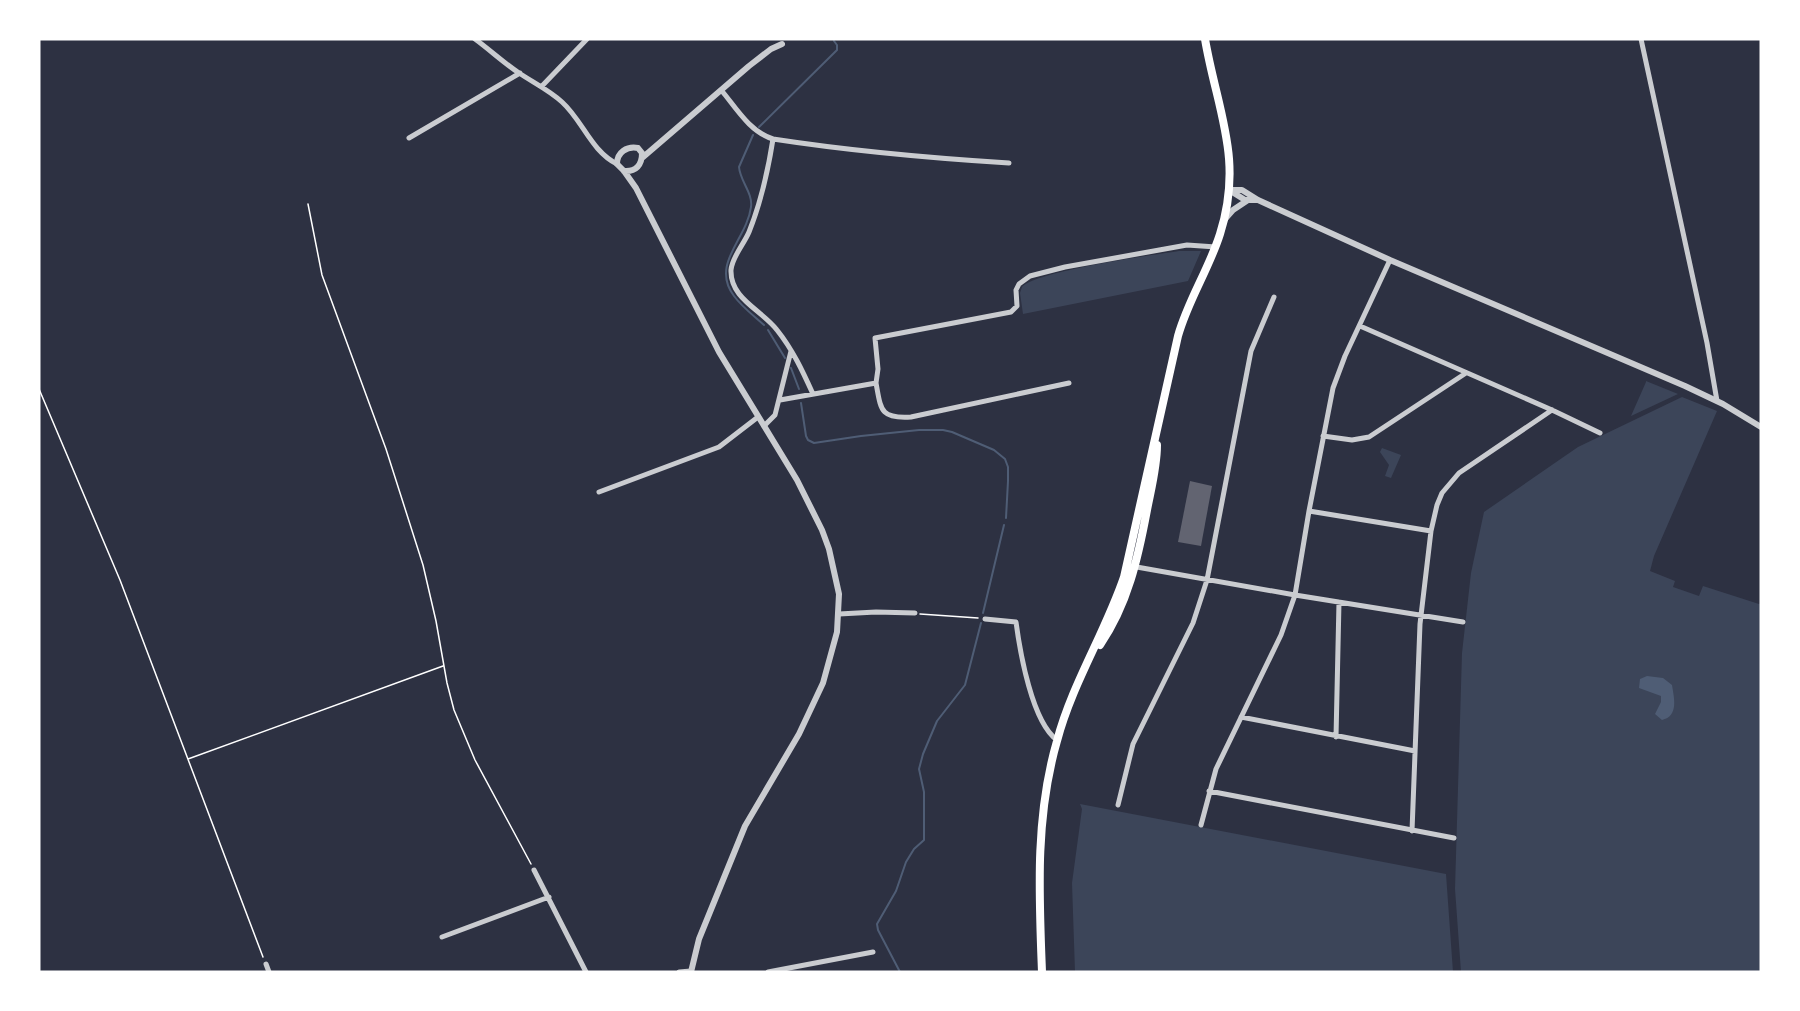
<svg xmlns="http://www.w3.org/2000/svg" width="1800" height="1011" viewBox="0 0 1800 1011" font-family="'Titillium Web',sans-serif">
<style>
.green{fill:#3c4559}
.water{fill:#4f5d75}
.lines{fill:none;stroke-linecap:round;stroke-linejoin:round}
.stream{stroke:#4f5d75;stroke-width:2}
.building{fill:#626471}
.path{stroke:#fff;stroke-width:1.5}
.minor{stroke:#caccd0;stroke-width:5}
.tertiary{stroke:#caccd0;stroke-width:6}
.primary{stroke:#fff;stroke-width:8}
</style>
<rect width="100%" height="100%" fill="#2d3142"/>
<path class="green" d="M1179,251H1201L1188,281L1023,314L1020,293L1022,287C1037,271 1152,255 1179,251Z
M1646,381L1678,394L1631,416L1646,382Z
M1682,397L1717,411L1654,556L1650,571L1675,581L1673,587L1699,596L1703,586L1759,604L1761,603V972H1461L1455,889L1462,653L1471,573L1484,512L1578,447Z
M1382,448L1401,455L1391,478L1385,476L1389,465L1380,452Z
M1080,804L1446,874L1453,972H1075L1072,883L1082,809Z"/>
<path class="water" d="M1647,676L1663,678L1672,685C1674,698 1679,716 1662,720L1655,714L1661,702V696L1639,688L1640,679Z"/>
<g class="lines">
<path class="stream" d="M759,127L837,50V45L834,41
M753,135L739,167C740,181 753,193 751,207C747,239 710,264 734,296C742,307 754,316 764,325
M768,330L785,358
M791,368L799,389
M801,403L806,436L808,440L814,443L861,436L919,430H943L952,432L994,450L1005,459L1008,467V481L1006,518
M983,613L1004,525
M900,972L878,930L877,924L896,891L906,862L914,849L924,840V792L919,769L923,754L937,721L965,685L981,623"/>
</g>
<path class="building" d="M1190,481L1212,486L1201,546L1178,542Z"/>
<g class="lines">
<path class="path" d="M308,204L322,275L386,449L423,565L436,621L447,683L454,710L475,760L531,864
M39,389L120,580L263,957
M920,614L978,618
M188,759L443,666"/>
<path class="minor" d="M475,39C490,50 504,63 519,73C534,83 549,90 562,102C583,121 591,151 617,164
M1641,39L1707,343L1717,401
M542,86L587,39
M722,91C736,108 750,132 773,139C768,171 761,202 749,232C744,244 732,257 731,270C730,299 762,310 777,330C793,350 803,372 813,394
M409,138L520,73
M773,139C851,151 929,158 1009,163
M1360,326L1552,410L1600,433
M876,383C881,410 880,419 911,417L1069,383
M780,400L876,383L878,369L875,338L1011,312L1017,306L1016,290L1019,284L1030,276L1065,267L1187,245L1216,247
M764,426L775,415L791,351
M1323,436L1352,440L1369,437L1466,373
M599,492L719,447L758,417
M1309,511L1431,531
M1131,566L1295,595L1463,622
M839,614L876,612L915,613
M985,619L1016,622C1020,652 1032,722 1057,740
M1241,717L1415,751
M1336,737L1339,602
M1209,791L1454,838
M1118,805L1133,744L1193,623L1207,580L1251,351L1274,297
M1201,825L1216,769L1281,635L1295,595L1309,511L1333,388L1345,356L1390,260
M1412,831L1420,624L1431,531L1437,505L1442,493L1459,473L1552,410
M534,870L586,972
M442,937L549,897
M266,964L269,972
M679,972L691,971
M768,972L873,952"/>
<path class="tertiary" d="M642,158L749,66L771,49L782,44
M624,171C636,172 642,165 642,153L638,148C627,146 617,152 617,164L624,171L636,188L719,352L797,480L822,530L829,549L839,594L837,632L823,683L799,734L745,826L699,939L691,972
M1229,190H1242L1258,200L1390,260L1685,386L1723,404L1761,427
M1229,190L1245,200H1257
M1225,219L1233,210L1248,200"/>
<path class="primary" d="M1100,645C1128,604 1138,558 1147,510C1151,489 1157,467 1157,445
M1042,972C1039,894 1035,817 1057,741C1072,684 1105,633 1124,577L1178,336C1188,300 1209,269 1220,234C1244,159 1217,110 1205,39"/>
</g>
<rect width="1800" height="1011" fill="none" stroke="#ffffff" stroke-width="81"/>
</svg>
